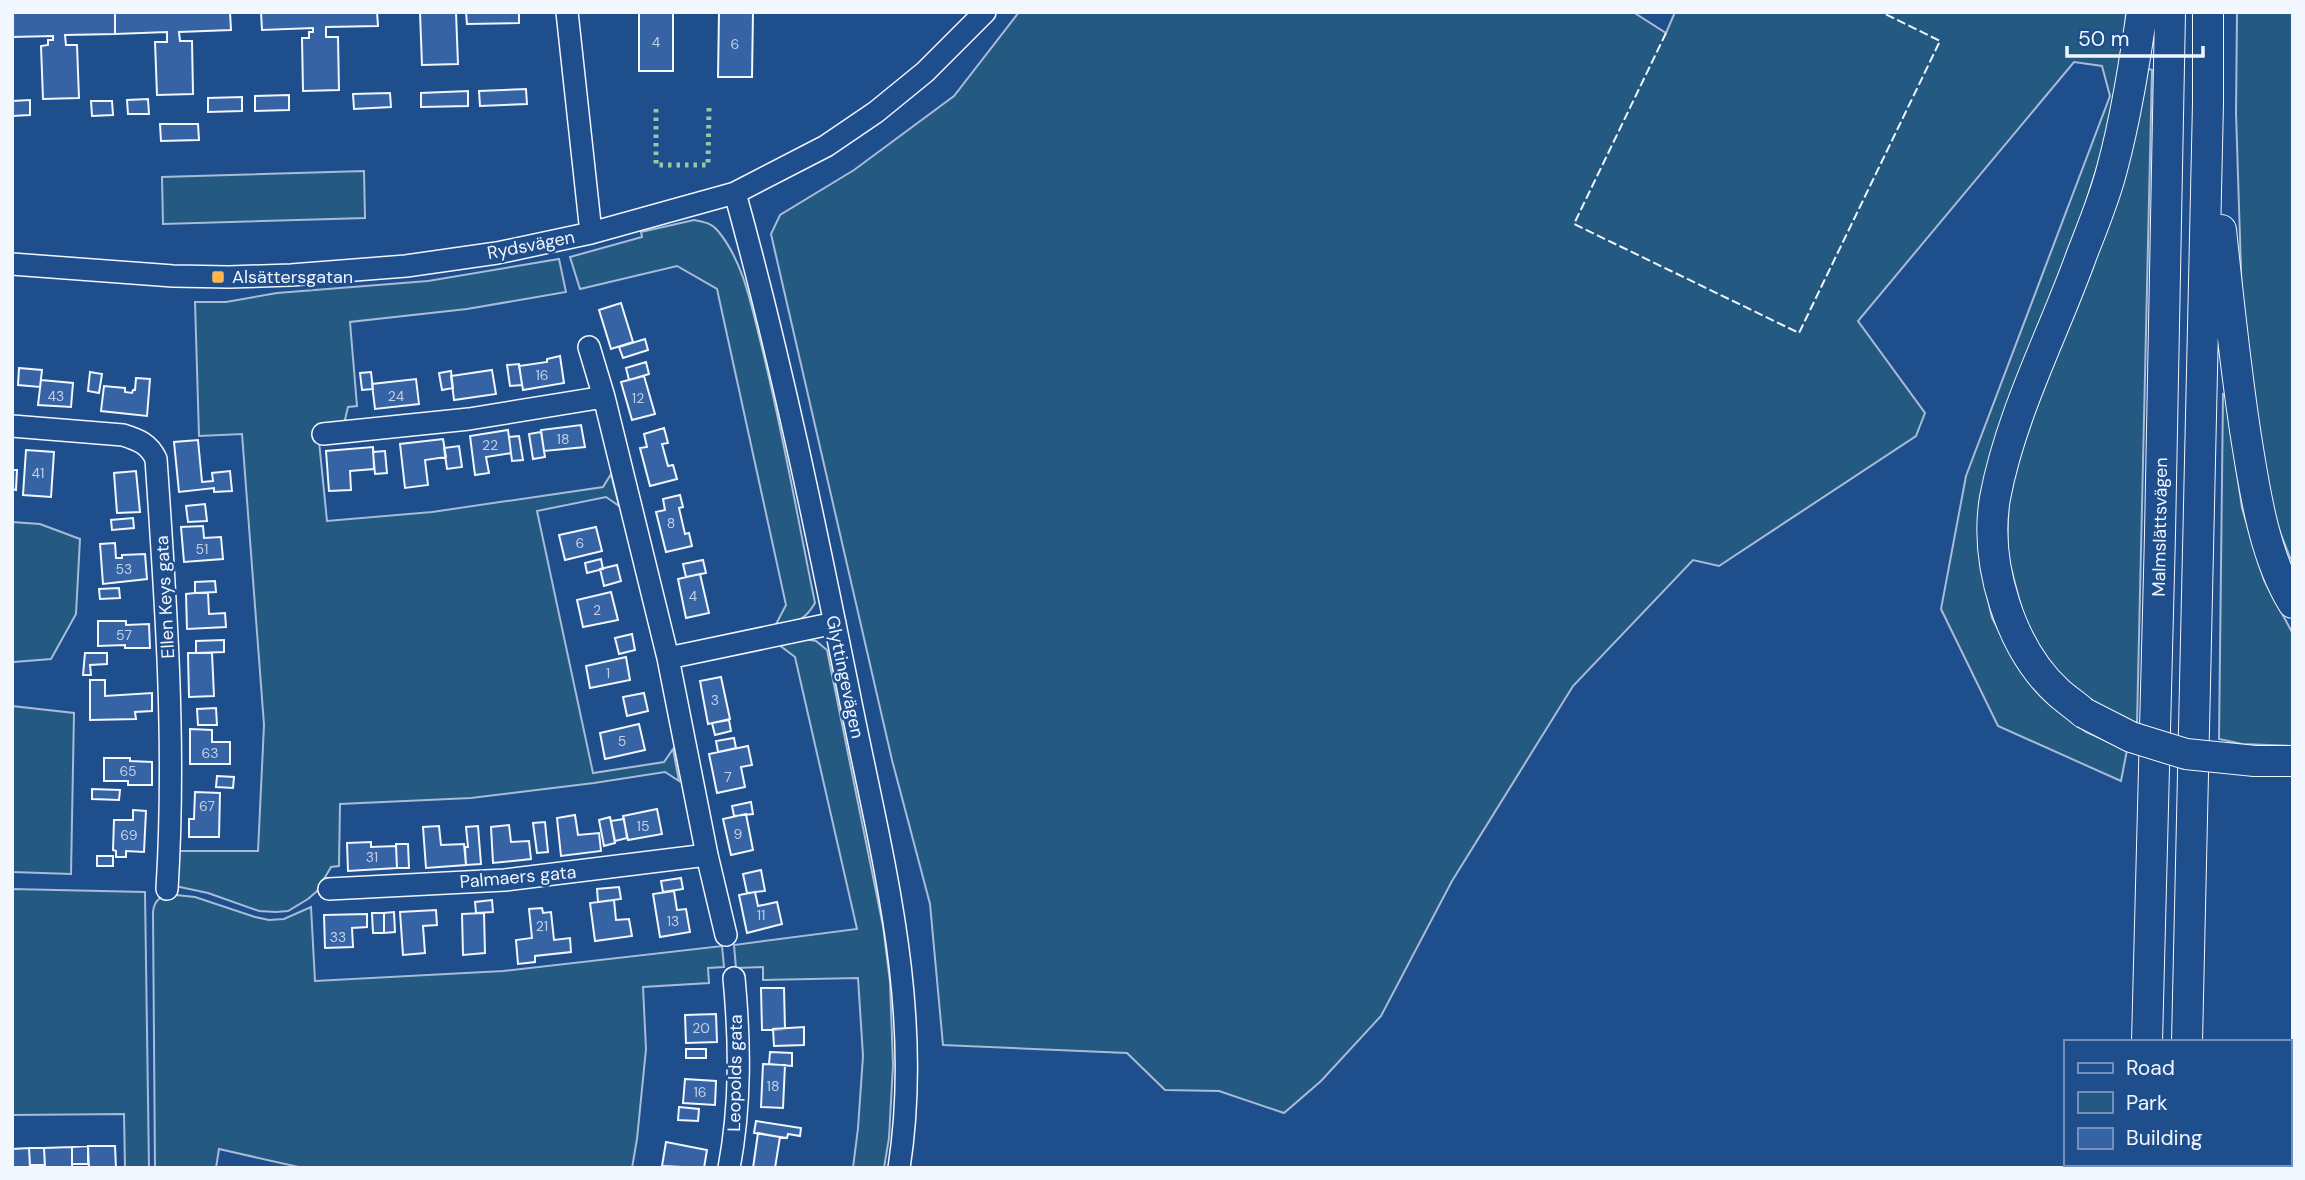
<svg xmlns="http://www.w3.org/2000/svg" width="2305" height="1180" viewBox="0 0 2305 1180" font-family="'DM Sans',sans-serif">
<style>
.green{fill:#245a82;stroke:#a8bbd7;stroke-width:2}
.building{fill:#3563a3;stroke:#f2f6ff;stroke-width:2}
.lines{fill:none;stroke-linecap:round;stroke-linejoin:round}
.minor-casing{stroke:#f2f6ff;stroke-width:24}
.highway-casing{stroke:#f2f6ff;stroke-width:32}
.minor{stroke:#1f4e8c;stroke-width:21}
.highway{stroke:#1f4e8c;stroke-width:30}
.highway-bridge-casing{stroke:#f2f6ff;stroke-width:32;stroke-linecap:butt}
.highway-bridge{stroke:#1f4e8c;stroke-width:30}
.hedge{stroke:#97c8a6;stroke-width:5;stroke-dasharray:3.5 5;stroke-linecap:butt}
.fence{stroke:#f2f6ff;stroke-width:2;stroke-dasharray:9 3.5;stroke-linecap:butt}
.poi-dot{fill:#ffb74d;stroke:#1f4e8c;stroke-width:2.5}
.labels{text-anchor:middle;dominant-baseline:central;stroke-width:5;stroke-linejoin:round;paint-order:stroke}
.number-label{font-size:14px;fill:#c3d1e8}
.street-label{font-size:18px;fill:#f2f6ff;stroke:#1f4e8c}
.poi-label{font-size:18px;fill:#f2f6ff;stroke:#1f4e8c;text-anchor:start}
</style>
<rect width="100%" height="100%" fill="#1f4e8c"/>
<path class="green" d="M1019,12H1633L1666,33L1675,12H2126L2124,49L2106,139L2068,258L1991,454L1979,503L1980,563L1992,618L2017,664L2046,701L2086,732L2127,750L2121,781L1998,726L1941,609L1966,476L2110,96L2102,66L2074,62L1858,321L1925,413L1916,436L1719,566L1693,560L1573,686L1452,881L1381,1016L1321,1081L1284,1113L1219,1091L1165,1090L1127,1053L943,1045L930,904L892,760L771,234L780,215L854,170L954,96Z
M2237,12H2293V565L2278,527L2260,451L2242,301L2236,113Z
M2146,68L2152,70L2137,724L2100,707L2064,681L2027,629L2007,553L2009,489Z
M364,171L365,218L163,224L162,177Z
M694,220C704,222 712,223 718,231C743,261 751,304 760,340C782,427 797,515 815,603C804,622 795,622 775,626L786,605L717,289L677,266L580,289L570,257L642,237L641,232Z
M559,259L566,292L467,309L350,322L357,406L348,407L344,424L319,441L327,521L432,512L603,487L611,474L619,506L606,497L537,511L593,773L664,762L673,749L679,781L665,772L594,783L471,798L340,804L339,866L331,867L317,891L308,899L288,911L276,912L259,911L208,893L175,886L179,851H258L264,725L242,434L199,436L195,302H226L277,293L428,281Z
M2223,394L2226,395L2242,508L2264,580L2293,634V746L2242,744L2219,739Z
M12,522L40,524L80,539L76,614L51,659L14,662L12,665Z
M805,639L816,641L827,650L883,926L890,982L893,1065L889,1138L884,1168H853L858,1128L863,1056L858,978L763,980V967L736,968L734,945L857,929L795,657L778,644Z
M12,706L74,713L71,874L12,872Z
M12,889L145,892L149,1168H125L124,1114L12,1115Z
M166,894L195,897L255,917L269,920L284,919L311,907L315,981L503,971L722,946L724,967L708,968L709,983L643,987L646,1049L637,1139L632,1168H303L219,1149L216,1168H155L153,912C154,902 158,899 166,894Z"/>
<path class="building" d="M12,12H115V34L65,35L66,45H77L79,98L43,99L41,46L48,45V40H53V36L12,37Z
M115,12H230L231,30L179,32L180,41H192L193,94L157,95L155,42H167V32L115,34Z
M261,12H377L378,26L326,27V37H338L339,90L303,91L302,38H309V32H313V28L262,30Z
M418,12H459H456L458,64L422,65L420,13Z
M466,12H519V23L467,24Z
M639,12H673V71H639Z
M719,12H753L752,77H718Z
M526,89L527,104L480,106L479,91Z
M468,91V106L421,107V93Z
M390,93L391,107L354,109L353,94Z
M289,95V110L255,111V96Z
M242,97V111L208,112V98Z
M148,99L149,114H128L127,100Z
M30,100V115L12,116V101Z
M91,101H112L113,115L92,116Z
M160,124H198L199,140L161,141Z
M621,303L633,342L611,349L599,310Z
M645,339L648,350L623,358L619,347Z
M560,356L564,383L523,390L519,366L547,362V359Z
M646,362L649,374L629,380L626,368Z
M519,364L522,385L510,386L507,365Z
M19,368L42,370L40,387L18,385Z
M492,370L496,394L454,400L451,376Z
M451,371L453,388L442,390L439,373Z
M90,372L102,374L99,393L88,391Z
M371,372L373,389L362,390L360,373Z
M644,376L655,414L632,420L621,382Z
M136,378L150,379L147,416L101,411L104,386L125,388V392L132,393L133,390H135Z
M416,379L419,404L375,409L372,384Z
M41,380L73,383L71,407L38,405Z
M581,425L585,447L544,451L541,430Z
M664,428L668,443L662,444L668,466L673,465L677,479L650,486L640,448L647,447L644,434Z
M508,430L511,453L486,457L489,473L475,475L470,436Z
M541,432L545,457L533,459L529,434Z
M519,436L523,460L512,461L509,437Z
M443,439L446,457L425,460L428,485L405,488L400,444Z
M198,440L202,482L213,481L212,473L230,471L232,491L214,492V488L179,492L174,442Z
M459,446L462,467L447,469L444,448Z
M373,447L374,469L350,471L351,490L329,491L326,451Z
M26,450L54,452L51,497L23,495Z
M385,451L387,473L375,474L373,452Z
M12,470H17L16,490L12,489Z
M136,471L140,512L117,513L114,473Z
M680,495L683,507L679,508L685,534L689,533L692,546L666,552L656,512L665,510L663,499Z
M205,504L207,521L188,522L186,506Z
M133,518L134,528L112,530L111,520Z
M203,526L204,538L221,537L223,559L184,562L181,527Z
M596,527L602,551L565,560L559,535Z
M115,543L116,558H122V555L145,554L147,579L103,584L100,544Z
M601,559L603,569L587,573L585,563Z
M703,560L706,573L686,577L683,564Z
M617,565L621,581L604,586L600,569Z
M700,574L709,613L686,618L678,579Z
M215,581L216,592L195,593V582Z
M119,588L120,598L100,599L99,589Z
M611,592L618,620L583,627L577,600Z
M195,593H208L209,614L225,613L226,627L187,629L186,594Z
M98,621H126V625L149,624L150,648H125V645L98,646Z
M632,634L635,650L619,654L615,638Z
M224,640V652L196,653V641Z
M85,653H107V664L90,665L91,675H83Z
M188,653H212L214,696L189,697Z
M626,657L630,680L590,688L586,666Z
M721,677L730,719L708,724L700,681Z
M90,680H105V696L152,693V711L135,712L136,719L90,720Z
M644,693L648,711L627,716L623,697Z
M216,708L217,725H198L197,709Z
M729,720L731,731L715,735L712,723Z
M639,724L645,750L605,759L600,733Z
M190,729L212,730V742H230V764H190Z
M734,738L736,748L718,752L716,741Z
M748,746L752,765L741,767L745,787L717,793L709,754Z
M104,758H130V761L152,762V785H128V781H104Z
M217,776L234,777L233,788L216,787Z
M92,789L120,790L119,800L92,799Z
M195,792L220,793L219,837H189V819H194Z
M751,802L753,814L734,816L732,806Z
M657,809L662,834L628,840L623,816Z
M133,810L146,811L144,852L126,851V857H116V851L113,850L114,820H133Z
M746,814L753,850L731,855L723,819Z
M575,815L578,835L599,833L601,851L561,856L557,818Z
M610,817L615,843L604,846L599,820Z
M624,819L627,838L615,841L611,821Z
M545,822L548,852L537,853L533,823Z
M509,825L511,842L529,841L531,859L493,863L491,827Z
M439,826L441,845L464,844L466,865L426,868L423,827Z
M478,826L481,864L466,865L465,847H468L466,827Z
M371,842V847L396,846L397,868L348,871L347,843Z
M396,844H408L409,868H397Z
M97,856H113V866H97Z
M761,870L765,891L747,893L743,874Z
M681,878L683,889L663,892L661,881Z
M619,887L621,899L598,902L597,889Z
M674,891L677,910L686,909L690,932L660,937L653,894Z
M755,892L758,906L777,902L782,924L747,933L739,895Z
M492,900L493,912L476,913L475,902Z
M614,900L616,920L629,919L632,936L595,941L590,903Z
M542,908L543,913L551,912L554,940L570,938L571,952L535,956V962L518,964L516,940L532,938L529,909Z
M436,910L437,925L423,926L425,953L403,955L400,912Z
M394,912L395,932L384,933V913Z
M372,913H384V933H373Z
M484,913L485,953L463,955L462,914Z
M367,914V927L352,928L353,947L325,948L324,915Z
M761,988H784L785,1029L762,1030Z
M716,1014L717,1042L686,1043L685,1015Z
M804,1027V1045L774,1046L773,1029Z
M686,1049H706V1058H686Z
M770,1052L792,1053V1066L769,1064Z
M763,1064L785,1065L783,1108L761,1107Z
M685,1079L716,1081L715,1105L683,1103Z
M679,1107L699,1109L698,1121L678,1120Z
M756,1121L801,1128L800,1136L788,1134L787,1138L754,1133Z
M758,1133L780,1137L775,1168H753Z
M666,1142L707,1150L704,1168L662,1166Z
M88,1146H115L116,1168H89Z
M88,1146V1164H72V1147Z
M72,1147V1168H45L44,1148Z
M29,1148L30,1168H12V1149Z
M29,1148H44L45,1165H30Z"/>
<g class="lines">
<g class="minor-casing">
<path id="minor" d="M567,12L591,233
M735,193C781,359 816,529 850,698C881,854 924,1007 899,1168
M12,264L173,276L229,277L291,275L406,266L497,253L591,233L735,193L826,146L876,112L925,72L985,12
M589,347L604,397L668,658L707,855L726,935
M12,426L123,435C139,440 149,444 156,459C166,603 176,746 167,889
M323,434L469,419L604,397
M668,658L835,623
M329,889L505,880L707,855
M729,1168C741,1104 740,1042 734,978"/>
</g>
<g class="highway-casing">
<path id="highway" d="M2221,230C2229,304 2236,376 2248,449C2256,499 2266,559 2293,603
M2084,713C2076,706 2067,700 2059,693C2010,649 1984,563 1995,498C2011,413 2053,335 2082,254C2093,226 2105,197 2112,169C2126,117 2134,65 2142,12
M2255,761H2293
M2147,1042L2160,534L2170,12
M2187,1042L2208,103V12
M2144,1168V1164
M2185,1168V1164"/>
</g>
<use href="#minor" class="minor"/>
<use href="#highway" class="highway"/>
<g class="highway-bridge-casing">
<path id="highway-bridge" d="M2084,713L2131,737L2186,754L2255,761"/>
</g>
<use href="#highway-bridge" class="highway-bridge"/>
<path class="hedge" d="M656,109V165H708L709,108"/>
<path class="fence" d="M1676,13V12
M1666,33L1574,224L1799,333L1940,41L1881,12"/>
</g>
<rect class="poi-dot" x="211" y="270" width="14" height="14" rx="3.5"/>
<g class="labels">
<g class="number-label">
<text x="656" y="42">4</text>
<text x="735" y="44">6</text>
<text x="542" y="375">16</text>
<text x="56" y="396">43</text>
<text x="396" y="396">24</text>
<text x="638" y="398">12</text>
<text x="563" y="439">18</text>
<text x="490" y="445">22</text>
<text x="38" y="473">41</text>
<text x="671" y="523">8</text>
<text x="580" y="543">6</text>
<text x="202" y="549">51</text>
<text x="124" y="569">53</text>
<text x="693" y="596">4</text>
<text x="597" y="610">2</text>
<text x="124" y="635">57</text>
<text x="608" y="673">1</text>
<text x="715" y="700">3</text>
<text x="622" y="741">5</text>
<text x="210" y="753">63</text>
<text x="128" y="771">65</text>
<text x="728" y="777">7</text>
<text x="207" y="806">67</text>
<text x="643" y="826">15</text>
<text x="738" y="834">9</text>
<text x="129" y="835">69</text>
<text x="372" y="857">31</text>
<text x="761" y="915">11</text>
<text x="673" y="921">13</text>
<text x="542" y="926">21</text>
<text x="338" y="937">33</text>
<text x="701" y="1028">20</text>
<text x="773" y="1086">18</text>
<text x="700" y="1092">16</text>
</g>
<g class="street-label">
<text transform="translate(531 245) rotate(-11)">Rydsvägen</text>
<text transform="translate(2160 527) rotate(-89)">Malmslättsvägen</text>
<text transform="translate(165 597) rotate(-93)">Ellen Keys gata</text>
<text transform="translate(845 677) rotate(78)">Glyttingevägen</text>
<text transform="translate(518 877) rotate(-5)">Palmaers gata</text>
<text transform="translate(735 1073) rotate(-89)">Leopolds gata</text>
</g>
<g class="poi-label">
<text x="232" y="277">Alsättersgatan</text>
</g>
</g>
<rect width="2305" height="1180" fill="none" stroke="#f2f6ff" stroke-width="28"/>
<rect x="2064" y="1040" width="228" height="126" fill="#1f4e8c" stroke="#7391ba" stroke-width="2"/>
<rect x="2078" y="1063" width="35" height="10" fill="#1f4e8c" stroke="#7391ba" stroke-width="2"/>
<text x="2126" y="1075" font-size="21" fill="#f2f6ff">Road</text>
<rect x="2078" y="1092" width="35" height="21" fill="#245a82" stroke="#7391ba" stroke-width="2"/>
<text x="2126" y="1110" font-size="21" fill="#f2f6ff">Park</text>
<rect x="2078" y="1128" width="35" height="21" fill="#3563a3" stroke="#7391ba" stroke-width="2"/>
<text x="2126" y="1145" font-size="21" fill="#f2f6ff">Building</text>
<path d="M2067 46v10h136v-10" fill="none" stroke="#f2f6ff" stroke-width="3.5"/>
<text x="2078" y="46" font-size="21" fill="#f2f6ff" stroke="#1f4e8c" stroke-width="5" paint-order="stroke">50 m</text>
</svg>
